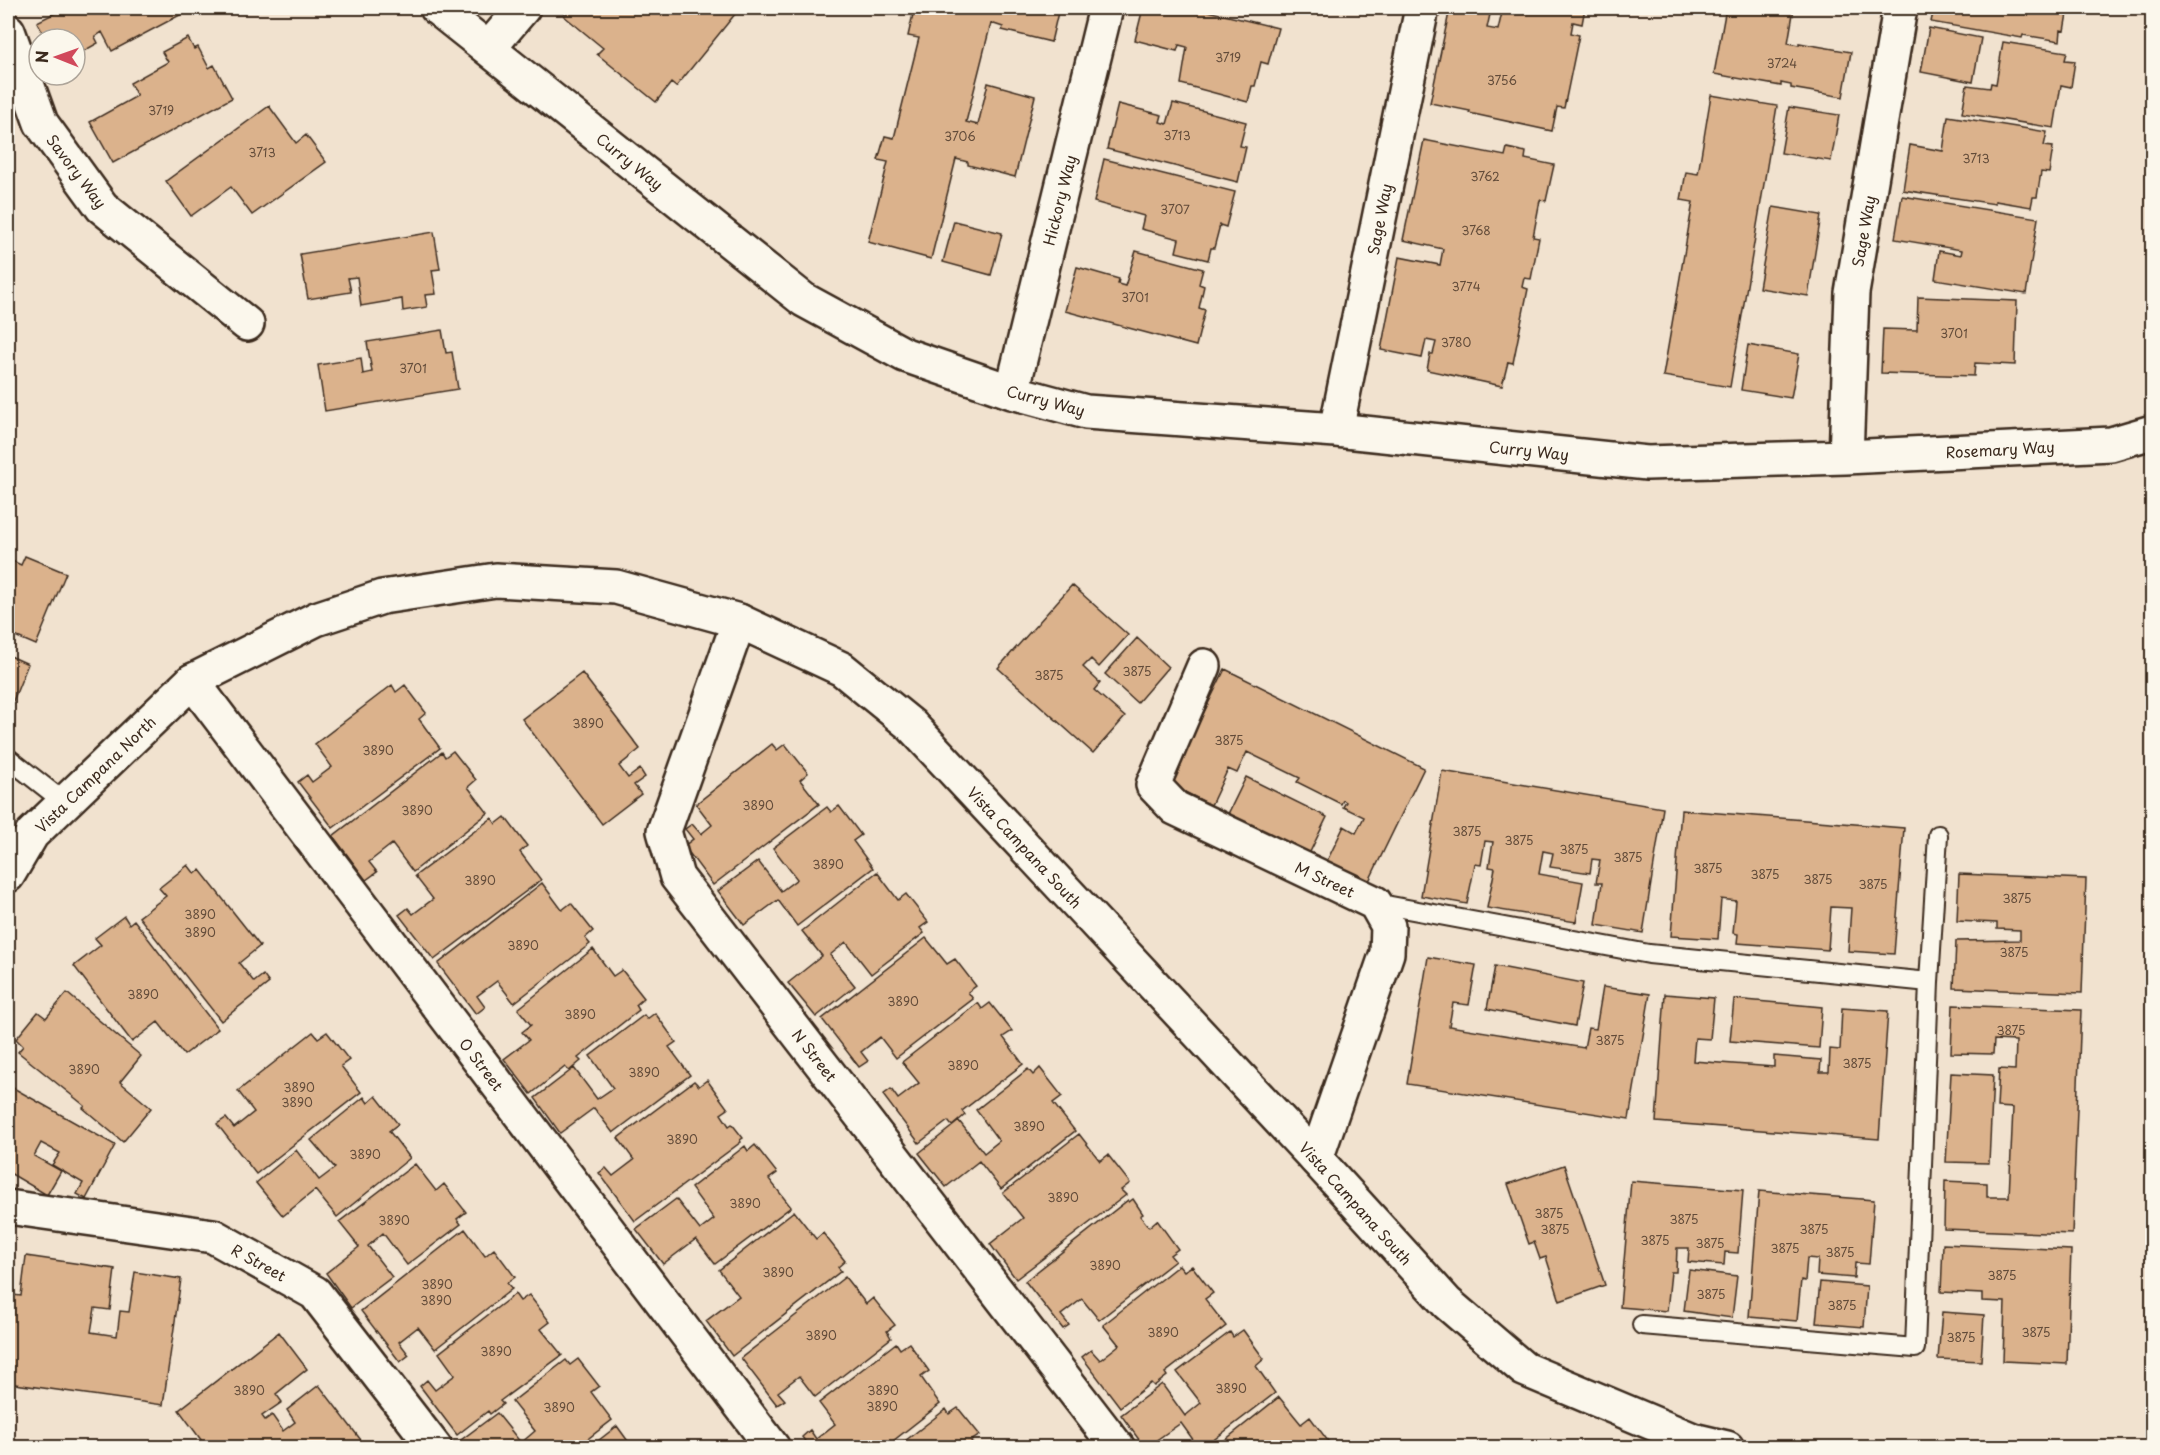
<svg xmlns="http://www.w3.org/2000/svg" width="2160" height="1455" viewBox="0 0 2160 1455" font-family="'Playpen Sans',sans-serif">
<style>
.building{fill:#dbb28c;stroke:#3b2a1e;stroke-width:1.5}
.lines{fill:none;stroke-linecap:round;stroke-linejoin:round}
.service-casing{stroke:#3b2a1e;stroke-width:22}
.minor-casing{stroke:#3b2a1e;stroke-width:38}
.tertiary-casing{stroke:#3b2a1e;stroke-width:38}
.service{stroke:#fbf7ec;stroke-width:18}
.minor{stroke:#fbf7ec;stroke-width:33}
.tertiary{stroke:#fbf7ec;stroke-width:33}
.labels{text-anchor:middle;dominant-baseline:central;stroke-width:6;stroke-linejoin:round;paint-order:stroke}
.number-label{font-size:12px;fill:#634c3a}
.street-label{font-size:15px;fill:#3b2a1e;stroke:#fbf7ec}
</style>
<rect width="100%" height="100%" fill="#f1e2cf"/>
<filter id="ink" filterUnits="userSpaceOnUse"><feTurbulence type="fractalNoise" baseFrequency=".0167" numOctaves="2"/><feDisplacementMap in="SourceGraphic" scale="12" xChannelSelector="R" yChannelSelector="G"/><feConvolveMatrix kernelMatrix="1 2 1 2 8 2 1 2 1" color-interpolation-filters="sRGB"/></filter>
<g filter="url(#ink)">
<path class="building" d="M65,8H175L180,15L112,51L102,32L95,37L98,43L75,56V39H46L37,22Z
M571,8H740L676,87L671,83L656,102L597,54L603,48L564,16Z
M927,8H1059L1051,42L1002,30L1003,27L991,23L966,122L978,125L988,83L1035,96L1015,177L968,165V162L956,159L931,259L868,242L888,162L878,160L885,136L894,138L919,38L908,36L914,10L926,13Z
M1143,8H1195L1278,28L1268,64L1261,62L1255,86H1252L1248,102L1181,84L1187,47L1179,45L1177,51L1135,40Z
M1450,8H1477L1491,10L1487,28L1498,30L1503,8H1585L1582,24L1573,22L1571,33L1579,35L1564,108L1557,107L1552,131L1469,113L1470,111L1430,103Z
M1726,8H1794L1788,43L1799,45V43L1851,52L1843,97L1791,88V85L1781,83V86L1714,74Z
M1934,8H2068L2064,31L2061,30L2060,41L2023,35L2022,38L1931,22Z
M1929,28L1981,38L1973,82L1921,72Z
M188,38L194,49L198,47L209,68L214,65L232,98L113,163L90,122L137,96L130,83L168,62L162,52Z
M2003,42L2067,52L2065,60L2075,61L2071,87L2061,85L2054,128L1962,113L1967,85L1990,88L1991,83L1996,84Z
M1711,95L1777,106L1730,387L1663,376L1693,202L1681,200L1686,172L1698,174Z
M1173,103L1246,122L1240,146L1246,147L1238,182L1107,149L1118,104L1162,115L1160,122L1167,124Z
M269,106L296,143L306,135L326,162L252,215L231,187L191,216L166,181Z
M1789,107L1839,115L1831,161L1781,153Z
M1948,116L2047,132L2044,146L2053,147L2049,173L2041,172L2037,197H2033L2031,207L1995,201V204L1903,190L1910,145L1943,151Z
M1424,140L1505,156L1507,148L1526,152L1525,159L1554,165L1546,201L1540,200L1533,237L1539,238L1531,279L1524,278L1522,287L1528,289L1513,363L1508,362L1502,386L1427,370L1430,354H1433L1436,342L1426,340L1422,358L1381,350L1399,257L1440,265L1443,249L1403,240Z
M1104,159L1235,192L1226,227L1220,225L1214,248H1211L1208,260L1176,252L1179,239L1141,229L1144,216L1094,202Z
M1902,196L2038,218L2026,294L1935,279L1939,251L1961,255L1962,250L1895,239Z
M1773,207L1821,215L1808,296L1759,288Z
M954,221L1002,233L991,275L943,262Z
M434,232L440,269L432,270L436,294L425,295L427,307L403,311L402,299L361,306L357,277L348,278L351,292L308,299L300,254Z
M1136,251L1203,269L1199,284L1204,286L1199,308L1205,310L1196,346L1065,311L1077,267L1119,279L1118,284L1125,286Z
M1918,297L2017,301L2015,365L1975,363L1974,376L1881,373L1883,329L1917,330Z
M442,330L446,353L452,352L458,389L325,411L318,365L361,358L363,374L372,372L367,342Z
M1748,345L1799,354L1791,398L1741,390Z
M25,556L66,573L36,645L8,633V559L21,565Z
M1072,585L1128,635L1099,667L1091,659L1083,667L1100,683L1094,690L1125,717L1093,753L998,668Z
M1137,638L1168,667L1137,703L1105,674Z
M8,655L28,664L9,711L8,710Z
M1225,669L1424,768L1368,883L1326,863L1344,826L1356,833L1364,817L1343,807L1346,802L1343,800L1341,804L1297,782L1300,778L1247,752L1237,773L1228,769L1211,805L1169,784Z
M582,673L640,749L619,766L628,778L640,769L645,777L634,785L641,794L602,824L522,719Z
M392,685L396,692L405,685L426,713L419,719L440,748L333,828L298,782L307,775L312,782L332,767L315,744Z
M772,744L777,750L785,744L808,773L800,780L819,804L713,885L684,846L693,839L685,829L692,824L701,834L712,825L696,804Z
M453,751L476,780L468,787L488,813L413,872L392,844L369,862L377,872L366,880L333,836L442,752L445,757Z
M1442,771L1663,808L1643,933L1596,925L1602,883H1596L1600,860L1592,859L1590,873L1550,867L1553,853L1543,851L1539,874L1583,882L1576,922L1487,908L1495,868L1489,867L1493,842L1485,841L1481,865L1475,864L1467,904L1421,896Z
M1246,777L1327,817L1309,854L1228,814Z
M839,806L861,835L853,841L873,868L797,926L778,900L744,925L718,891L758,861L781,891L797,879L773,848L827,807L831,812Z
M1681,810L1904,828L1894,954L1848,951L1851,908L1831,907L1828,950L1737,943L1738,934L1733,933L1736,901L1721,899L1718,939L1671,936Z
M505,817L527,846L520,852L541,880L434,960L399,915L408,908L413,914L433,899L415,876L492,818L496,824Z
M188,865L195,874L200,870L260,946L239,963L254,982L263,975L269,983L221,1021L139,917L166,896L159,888Z
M877,872L898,900L906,894L928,922L920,928L924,933L871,974L846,942L830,955L855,986L816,1017L788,983L822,956L802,931Z
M1959,874L2086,879L2082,993L1954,988L1956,941L2020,940V930L1997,929V923L1957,921Z
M542,883L562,910L571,903L593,931L585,938L590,944L514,1003L497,981L477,996L485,1007L476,1014L438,964Z
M124,916L129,924L134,920L218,1029L184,1055L158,1022L132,1042L74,966L101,945L95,938Z
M926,938L947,964L955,959L976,986L968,992L973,999L896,1058L880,1037L861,1052L868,1061L859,1067L822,1019Z
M593,949L613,976L622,970L644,998L636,1005L639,1010L578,1058L581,1061L569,1071L565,1067L531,1094L504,1059L529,1040L522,1032L531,1025L518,1009Z
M1428,957L1476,965L1469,1005L1453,1003L1449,1026L1584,1048L1588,1028L1596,1029L1603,987L1650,994L1629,1119L1407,1084Z
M1495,966L1583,983L1575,1026L1487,1009Z
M67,993L141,1056L120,1082L151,1108L123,1142L83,1108L85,1106L18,1052L23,1046L16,1039L38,1012L46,1018Z
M1665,994L1714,998L1710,1039L1695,1038L1693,1061L1774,1067V1056L1821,1060L1820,1072H1829L1830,1049L1840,1050L1842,1008L1888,1011L1879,1139L1656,1122Z
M1734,999L1822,1007L1819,1048L1730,1041Z
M978,1003L982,1009L990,1003L1012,1031L1003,1037L1023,1064L962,1111L965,1115L952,1126L948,1121L919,1143L883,1095L891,1089L898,1099L919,1083L902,1062Z
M1953,1005L2081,1010L2072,1234L1944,1229L1945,1181L1987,1183V1197H2009L2013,1108L1997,1107L1999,1069L2015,1070L2016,1041L1994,1040L1993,1054L1951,1053Z
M655,1013L676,1042L669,1047L690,1075L613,1133L594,1108L560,1133L535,1098L574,1068L597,1099L613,1088L590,1056L644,1015L647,1019Z
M313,1032L318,1038L327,1032L349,1060L341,1066L361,1092L256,1174L217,1124L226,1118L234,1128L254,1112L238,1091Z
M1040,1068L1062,1096L1053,1103L1075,1131L1001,1189L979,1161L946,1187L919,1153L959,1121L984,1153L999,1141L976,1110L1028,1069L1033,1075Z
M1951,1073L1993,1075L1989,1163L1946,1162Z
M707,1080L728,1109L721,1114L729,1126L732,1124L743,1138L740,1140L741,1142L635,1221L599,1173L606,1168L613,1176L634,1160L618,1138L694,1081L699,1086Z
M8,1085L115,1145L86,1199L77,1194L83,1183L52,1165L60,1153L41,1143L34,1156L61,1171L47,1195L8,1172Z
M376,1096L398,1124L389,1131L410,1158L337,1217L315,1190L283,1216L256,1183L296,1150L319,1180L335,1168L311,1140L364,1097L368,1103Z
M1079,1134L1100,1161L1108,1155L1130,1183L1121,1190L1126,1195L1016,1279L990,1244L1023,1218L1003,1193Z
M755,1145L777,1173L769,1179L791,1207L715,1264L696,1239L663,1264L636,1229L676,1199L700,1230L714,1219L691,1188L745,1146L748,1151Z
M415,1164L436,1191L444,1184L466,1212L457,1219L461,1224L407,1265L383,1233L368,1246L392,1277L351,1308L326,1273L359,1247L339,1222Z
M1564,1165L1605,1285L1560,1301L1546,1257L1540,1259L1534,1242L1529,1244L1508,1184Z
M1631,1181L1743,1190L1738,1253L1725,1252L1724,1265L1688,1262L1689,1248H1677L1676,1272H1671L1667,1311L1620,1307Z
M1759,1191L1874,1200L1869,1264L1855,1263L1854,1278L1817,1275L1818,1259L1807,1258L1805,1281L1801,1280L1797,1321L1749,1317Z
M1133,1199L1143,1214L1140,1216L1149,1227L1157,1220L1178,1249L1170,1255L1175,1261L1099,1320L1082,1299L1061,1315L1069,1325L1063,1329L1025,1281L1128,1200L1129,1202Z
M794,1211L816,1239L823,1233L845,1261L838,1267L841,1271L732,1356L706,1321L739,1296L719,1270Z
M465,1229L485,1256L494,1249L515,1277L507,1283L512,1289L435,1349L418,1327L399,1342L409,1355L400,1362L361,1311Z
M1943,1244L2071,1250L2067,1364L2003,1361L2005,1302L1982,1301V1294L1941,1292Z
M26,1256L115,1269L110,1310L95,1308L91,1332L117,1336L120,1311L129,1312L135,1272L181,1279L163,1405L8,1383V1319H10L13,1295L21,1296Z
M1179,1265L1184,1271L1192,1266L1213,1293L1205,1299L1226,1326L1165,1373L1167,1376L1154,1386L1151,1383L1120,1407L1082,1357L1091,1350L1100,1360L1119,1345L1103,1325Z
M1689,1270L1737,1276L1732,1318L1684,1311Z
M845,1277L866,1304L873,1298L895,1325L887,1331L891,1338L815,1397L799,1376L778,1392L785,1400L777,1405L741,1358Z
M1820,1282L1867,1286L1864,1327L1816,1323Z
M515,1294L520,1301L529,1295L550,1322L541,1329L562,1355L500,1401L503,1404L490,1414L488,1411L457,1435L420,1386L427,1380L435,1390L455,1375L439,1353Z
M1942,1312L1984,1315L1981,1361L1938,1359Z
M1243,1330L1264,1359L1256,1366L1275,1393L1203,1448H1199L1181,1423L1145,1448L1121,1415L1162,1384L1185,1416L1201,1403L1177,1372L1230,1332L1233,1337Z
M279,1332L307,1369L276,1394L282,1402L262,1416L265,1420L272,1415L283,1431L295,1422L287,1410L319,1385L367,1448H207L179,1410Z
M896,1343L900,1349L909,1343L929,1371L921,1377L940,1404L884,1448H810L802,1437L810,1430L816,1439L835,1424L819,1403Z
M578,1359L599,1386L591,1392L612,1420L576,1448H460L457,1443L497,1413L521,1443L535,1431L512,1402L566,1360L570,1365Z
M1279,1397L1301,1424L1310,1417L1331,1445L1329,1448H1215Z
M958,1408L980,1435L971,1441L976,1448H896L946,1409L949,1414Z
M617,1426L633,1448H589Z"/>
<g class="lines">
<g class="service-casing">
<path id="service" d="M8,758L64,802
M1375,903L1649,954L1929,982
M1642,1325L1915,1348L1929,982L1938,835"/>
</g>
<g class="minor-casing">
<path id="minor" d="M437,8L804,300L905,355L1012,392L1086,412L1336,430L1647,463L1846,457L2111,444L2152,432
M8,31L41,123L102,207L247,324
M489,48L523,8
M1012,392L1106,8
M1336,430L1422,8
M1846,457L1852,293L1900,8
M739,621L664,831L677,877L1118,1448
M1204,666L1153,785L1175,808L1375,903L1388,926L1387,953L1316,1159
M192,681L773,1448
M8,1207L213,1236L315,1293L435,1448"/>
</g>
<g class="tertiary-casing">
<path id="tertiary" d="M8,875L32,834L192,681L316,619L382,597L496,580L616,587L739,621L842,669L911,725L1316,1159L1447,1303L1524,1369L1693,1440L1727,1448"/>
</g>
<use href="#service" class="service"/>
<use href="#minor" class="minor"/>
<use href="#tertiary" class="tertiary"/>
</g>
</g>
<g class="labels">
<g class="number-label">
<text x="1228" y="57">3719</text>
<text x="1782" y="63">3724</text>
<text x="1502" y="80">3756</text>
<text x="161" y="110">3719</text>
<text x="1177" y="135">3713</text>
<text x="960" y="136">3706</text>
<text x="262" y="152">3713</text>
<text x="1976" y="158">3713</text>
<text x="1485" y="176">3762</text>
<text x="1175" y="209">3707</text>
<text x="1476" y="230">3768</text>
<text x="1466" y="286">3774</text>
<text x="1135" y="297">3701</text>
<text x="1954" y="333">3701</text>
<text x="1456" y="342">3780</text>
<text x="413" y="368">3701</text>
<text x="1137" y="671">3875</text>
<text x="1049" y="675">3875</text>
<text x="588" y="723">3890</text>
<text x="1229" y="740">3875</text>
<text x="378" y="750">3890</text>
<text x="758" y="805">3890</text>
<text x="417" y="810">3890</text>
<text x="1467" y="831">3875</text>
<text x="1519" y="840">3875</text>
<text x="1574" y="849">3875</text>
<text x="1628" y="857">3875</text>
<text x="828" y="864">3890</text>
<text x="1708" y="868">3875</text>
<text x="1765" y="874">3875</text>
<text x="1818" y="879">3875</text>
<text x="480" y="880">3890</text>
<text x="1873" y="884">3875</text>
<text x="2017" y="898">3875</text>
<text x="200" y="914">3890</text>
<text x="200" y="932">3890</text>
<text x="523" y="945">3890</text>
<text x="2014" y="952">3875</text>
<text x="143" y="994">3890</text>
<text x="903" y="1001">3890</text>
<text x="580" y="1014">3890</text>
<text x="2011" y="1030">3875</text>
<text x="1610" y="1040">3875</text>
<text x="1857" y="1063">3875</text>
<text x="963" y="1065">3890</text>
<text x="84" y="1069">3890</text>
<text x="644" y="1072">3890</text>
<text x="299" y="1087">3890</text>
<text x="297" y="1102">3890</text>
<text x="1029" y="1126">3890</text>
<text x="682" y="1139">3890</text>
<text x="365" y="1154">3890</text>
<text x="1063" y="1197">3890</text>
<text x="745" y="1203">3890</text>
<text x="1549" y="1213">3875</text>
<text x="1684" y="1219">3875</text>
<text x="394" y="1220">3890</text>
<text x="1555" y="1229">3875</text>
<text x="1814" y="1229">3875</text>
<text x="1655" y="1240">3875</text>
<text x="1710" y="1243">3875</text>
<text x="1785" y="1248">3875</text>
<text x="1840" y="1252">3875</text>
<text x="1105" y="1265">3890</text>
<text x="778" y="1272">3890</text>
<text x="2002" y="1275">3875</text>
<text x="437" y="1284">3890</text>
<text x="1711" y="1294">3875</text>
<text x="436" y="1300">3890</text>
<text x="1842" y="1305">3875</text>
<text x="1163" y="1332">3890</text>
<text x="2036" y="1332">3875</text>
<text x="821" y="1335">3890</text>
<text x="1961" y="1337">3875</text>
<text x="496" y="1351">3890</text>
<text x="1231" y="1388">3890</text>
<text x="249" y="1390">3890</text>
<text x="883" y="1390">3890</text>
<text x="882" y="1406">3890</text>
<text x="559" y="1407">3890</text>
</g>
<g class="street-label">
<text transform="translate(630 161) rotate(39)">Curry Way</text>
<text transform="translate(77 171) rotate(53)">Savory Way</text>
<text transform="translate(1059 200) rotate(-76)">Hickory Way</text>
<text transform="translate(1379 219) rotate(-79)">Sage Way</text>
<text transform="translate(1863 231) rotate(-80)">Sage Way</text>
<text transform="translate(1046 400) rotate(15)">Curry Way</text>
<text transform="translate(2000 449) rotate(-3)">Rosemary Way</text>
<text transform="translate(1529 450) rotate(6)">Curry Way</text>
<text transform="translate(95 774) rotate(-44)">Vista Campana North</text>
<text transform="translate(1025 847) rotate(47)">Vista Campana South</text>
<text transform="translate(1325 879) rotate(25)">M Street</text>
<text transform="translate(815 1055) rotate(52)">N Street</text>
<text transform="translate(482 1064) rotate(53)">O Street</text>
<text transform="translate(1356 1203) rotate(48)">Vista Campana South</text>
<text transform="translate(259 1262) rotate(29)">R Street</text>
</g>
</g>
<rect width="2160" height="1455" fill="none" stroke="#fbf7ec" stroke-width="30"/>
<rect x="15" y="15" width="2130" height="1425" fill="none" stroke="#3b2a1e" stroke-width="2" filter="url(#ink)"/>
<g transform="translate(57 57) rotate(271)"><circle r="28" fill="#fbf7ec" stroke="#aea59a" stroke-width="1.5"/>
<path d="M0-4.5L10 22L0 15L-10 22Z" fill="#d1495b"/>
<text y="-9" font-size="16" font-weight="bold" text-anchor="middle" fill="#3b2a1e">N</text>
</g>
</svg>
